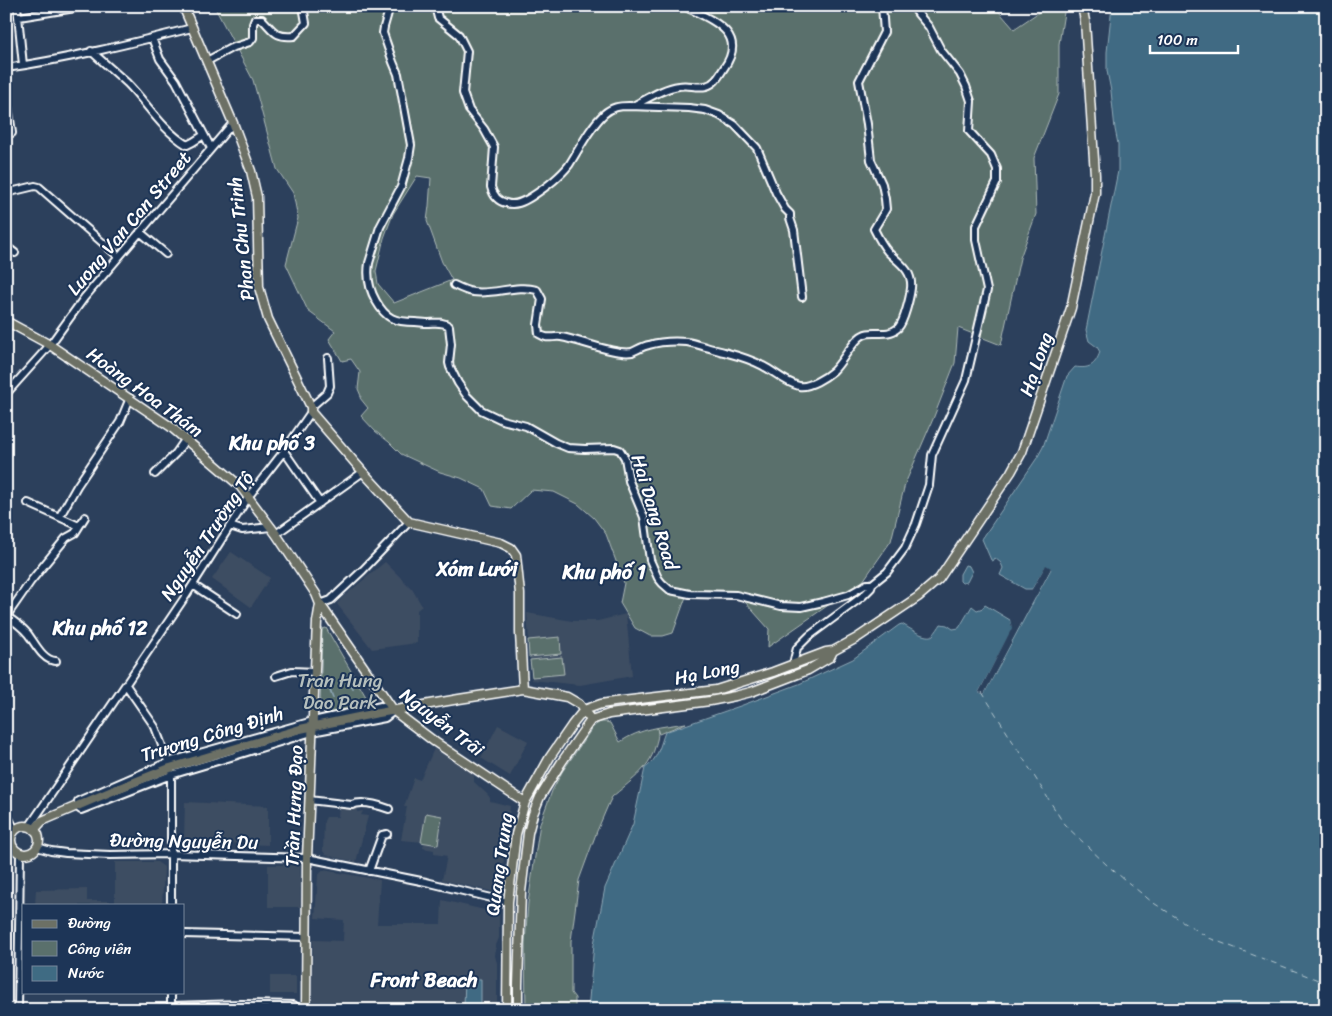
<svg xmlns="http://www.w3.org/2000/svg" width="1332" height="1016" viewBox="0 0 1332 1016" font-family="Sriracha,sans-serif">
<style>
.built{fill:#3e4d62}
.green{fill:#5a706c;stroke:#acb8b6;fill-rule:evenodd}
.water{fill:#3f6b83;stroke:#8ca6b5}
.pier{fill:#2c405c}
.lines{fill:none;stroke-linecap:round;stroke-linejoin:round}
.stream{stroke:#8ca6b5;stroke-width:2}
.ferry{stroke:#b2c4cd;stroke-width:1;stroke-dasharray:6 5;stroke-linecap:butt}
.minor-casing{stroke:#fff;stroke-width:10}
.major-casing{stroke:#fff;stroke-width:11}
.minor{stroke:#1d3557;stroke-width:6}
.major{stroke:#6c7065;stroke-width:8}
.labels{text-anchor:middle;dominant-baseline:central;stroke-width:4;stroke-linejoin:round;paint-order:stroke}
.street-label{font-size:19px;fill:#fff;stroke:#1d3557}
.park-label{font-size:19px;fill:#b5bfbd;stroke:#1d3557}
.neighbourhood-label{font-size:20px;font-weight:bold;fill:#fff;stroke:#1d3557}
</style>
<rect width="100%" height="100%" fill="#2c405c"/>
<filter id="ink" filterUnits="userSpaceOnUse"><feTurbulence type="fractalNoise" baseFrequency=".02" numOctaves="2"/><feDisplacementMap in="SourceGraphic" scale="10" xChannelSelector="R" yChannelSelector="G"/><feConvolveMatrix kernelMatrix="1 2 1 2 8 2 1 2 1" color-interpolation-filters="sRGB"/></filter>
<g filter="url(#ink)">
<path class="built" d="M231,552L270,578L251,607L212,579Z
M385,562L412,589L422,606L417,610V643L372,649L337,604L342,598Z
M527,613L572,621H598L626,614L632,676L580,685L532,680Z
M498,725L528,741L510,776L481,758Z
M434,749L470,770L474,776V782L488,795L490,798V801L510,806L501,884L493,891H491L442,880L447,856L434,854V850L423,848L424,842L401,840L407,807H404L414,778L420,780Z
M185,802L268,806V845L184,841Z
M339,807L357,808V812L363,811L361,815L368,816L356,862L326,855L323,851L324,821L326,817H338Z
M115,862H157L164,867L162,905H115Z
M268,865H300L301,907H268Z
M323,870L380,880L377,924H441L442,900L493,912L499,915V938L496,945L495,956L497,963V1010H311L313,940L343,941L344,920L315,918L318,876Z
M87,889V901H110V905H35L36,890Z
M270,976H296V994H270Z"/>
<path class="green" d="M214,6H994L1014,29L1048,6H1065L1059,44V94L1034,158L1036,214L1020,258L1001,345L958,328L955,363L933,419L905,484L891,541L863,581L768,647L769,629L737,593L708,590L688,591L673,633L663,636H650L635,628L620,603L624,583L606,534L594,518L578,504L554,492L531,490L511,509L492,506L484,489L461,478L440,472L401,454L389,442L375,431L361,416L368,408L360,398L361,396L358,389L360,372L351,359L342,361L329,339L335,331L308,311L286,264L298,218L293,193L277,169L253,80ZM417,176L431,178L429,206L427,221L442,262L452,280L394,303L378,284L376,271L384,238L393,214Z
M326,628L369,702L368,707L327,713L320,710L322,629Z
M560,637L561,654L529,657L528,640Z
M562,657L564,674L532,677L530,660Z
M600,722H606L610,723L620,742C641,728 661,727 686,723L659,734L657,728C659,736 657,740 655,747C649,770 629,782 612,797L609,803L597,831L579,880L571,941V993L575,998V1010H526L525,944L528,903L540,823L552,791L562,772L593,727Z
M426,813L442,816L438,845L421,842Z"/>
<path class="water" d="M1112,6H1326V1010H588L594,944L605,888L633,824L645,768C658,760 660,745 665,732L740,706L799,684L853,659L899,625L902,624C909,628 926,640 933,635C936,632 939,627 941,624L947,625L953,629L959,628L972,606L977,610L983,608L985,605L1010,620L1013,628L979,692L984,694L1051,569L1046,566L1032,589H1025L1000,575L1003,568L1001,563L995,558L993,561L991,560L982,539L1037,458L1043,447L1067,376L1075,367C1089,369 1095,366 1100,352L1097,347L1089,341L1086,330L1118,171V144L1115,129L1111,91L1107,71V52Z
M965,565L969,566L972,572L967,582L962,583L960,581V574Z
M465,979H481V1006H464Z"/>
<path class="pier" d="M1046,565L1051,568L1035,598L1033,596L1048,569H1047L1035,590L1031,591Z
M1010,620L1013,621L1015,629L982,691L1018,624L1020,625L984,694L979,692L1012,628Z"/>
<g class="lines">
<path class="stream" d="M348,676L353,689
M328,685L333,698"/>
<path class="ferry" d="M982,692L1064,824L1108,866L1152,902L1209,938L1326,983"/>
<g class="minor-casing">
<path id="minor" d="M17,6L23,65
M390,6L384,27L383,33L393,62L398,74L411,145L409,158L401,187L380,227L369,263C367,276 369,289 376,301C386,319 395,322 415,322C419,322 423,323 427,323C435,323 442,321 449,326L451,344L449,363L450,367L458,383L467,396L481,410L502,420L526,426L556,443L568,448L585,449L614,448L620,450L625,458L629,481L644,517L650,560L658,578L662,583L670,590L690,594L736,595L781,606L801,607L823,602L848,595L867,584H872L871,588L863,596L809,636L797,648L793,664
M435,6L438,18L459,35L467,51L463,93L469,110L484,129L494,147L491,187C493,195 497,201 506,203C515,206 523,202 531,197C545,188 559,178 569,165C580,148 589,128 604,114C612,107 619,106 629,106L689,108L705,110L719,115L735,125L757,148L776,193L785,209L790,214V218L794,230L802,297
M19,17L88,6
M152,38L160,59L176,81L211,148
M91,51C103,62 115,72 127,83C147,103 161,129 187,145L193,142L204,135
M207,61L231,48L250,42L253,38V24L255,19H262C274,31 275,38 294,36L306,23L303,6
M6,68C68,59 132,43 192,28
M6,92L12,133
M633,106C647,99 663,88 679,86C687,84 697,88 706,86C715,84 719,76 724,68C748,34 714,21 688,8L687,6
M6,193L35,186L39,187L119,257
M140,232L166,254
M6,246L15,253
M454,285C460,288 466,291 473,292C495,295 516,284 537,290L542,299L538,325L539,334C549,340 551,336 561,337C580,340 615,355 632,352C637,350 643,346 649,345C662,341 674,341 687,342C695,343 704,347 713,349C730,354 747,357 763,366C775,372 786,383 799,386C809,388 826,377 833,371C843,361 849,347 859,338C870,327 885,339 898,328C904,322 910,297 911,288C913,270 898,262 888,252C882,245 878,237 874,229L886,209L885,199L882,184L871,160L867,124L859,81L884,32L882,6
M6,394L50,345L84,298L233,123
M311,407L327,393L330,386L328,358
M284,451L320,503
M155,474L176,453L185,440
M28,503L79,526
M60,516L77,486L120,422L130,398
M230,526L242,530L271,527
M276,534L363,472
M872,584L887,572L905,548L916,524L929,485L932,455L966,380L987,290L976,240V226L997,182V169L991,155L969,131L971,101L966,86L960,74L941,50L929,27L918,14L913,6
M193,585L237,614
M320,604L331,600L363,570L409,522
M6,616C14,621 22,627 28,634C35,643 43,661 56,661
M6,617L31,581L66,538L75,533L85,517
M276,676L292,671L315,672
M126,685L155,727L169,764
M381,706L394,711L385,718L312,732L231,757L171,775L81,810L77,807L78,801L168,762L313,721Z
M171,774V905
M309,800L352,805C362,800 378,805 389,809
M6,813L15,830
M29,827L187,594L249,496L284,451L311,412
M37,847L51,851L66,853L110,855L171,854L307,858L426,882L508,902
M369,871L382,835L387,834
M184,934L307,937
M171,1006L242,1004L294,1005L297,1010
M171,1009V992
M18,1010L20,853"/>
</g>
<g class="major-casing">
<path id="major" d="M183,6L233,123L251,171L257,197L259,287L268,319L311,407V412L363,472L409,522L501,543L511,548L516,555L520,594V633L523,689
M6,321L50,345L171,427L240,486L276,534L316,594L320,604L394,711L435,742L525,802
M11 840a14 14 0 1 1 28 0a14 14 0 1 1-28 0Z
M34,830L42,821L117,789L170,768L300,729L373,714L459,699L523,689L567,697L579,704L591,720
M306,1010L307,858L317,622L320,604
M507,1010L508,902L516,834L525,802L550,757L572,725L584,710L601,704L614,702L716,690L773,672L826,652L833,651
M518,1010V985L521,892L528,833L533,814L540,797L561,763L581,734L591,720L609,714L710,701L735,696L751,692L808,670L830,657L833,651L857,638L918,597L939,579L1011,472L1022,452L1071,308L1095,193V175L1085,21L1082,6"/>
</g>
<use href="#minor" class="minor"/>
<use href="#major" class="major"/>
</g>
</g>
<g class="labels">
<g class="street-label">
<text transform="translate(129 223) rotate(-50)">Luong Van Can Street</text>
<text transform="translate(241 239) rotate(-96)">Phan Chu Trinh</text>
<text transform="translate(1036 364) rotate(-71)">Hạ Long</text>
<text transform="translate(145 392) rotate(36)">Hoàng Hoa Thám</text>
<text transform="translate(655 512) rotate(73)">Hai Dang Road</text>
<text transform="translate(207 536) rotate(-56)">Nguyễn Trường Tộ</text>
<text transform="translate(707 672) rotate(-11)">Hạ Long</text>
<text transform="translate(442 722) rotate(37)">Nguyễn Trãi</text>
<text transform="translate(212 734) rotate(-17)">Trương Công Định</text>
<text transform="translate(294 806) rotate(-88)">Trần Hưng Đạo</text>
<text transform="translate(184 841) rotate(1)">Đường Nguyễn Du</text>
<text transform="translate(499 864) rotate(-82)">Quang Trung</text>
</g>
<g class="park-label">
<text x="340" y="680">Tran Hung<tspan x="340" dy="22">Dao Park</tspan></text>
</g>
<g class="neighbourhood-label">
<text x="272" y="443">Khu phố 3</text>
<text x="477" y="569">Xóm Lưới</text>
<text x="604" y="572">Khu phố 1</text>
<text x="100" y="628">Khu phố 12</text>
<text x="424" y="980">Front Beach</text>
</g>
</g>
<rect width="1332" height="1016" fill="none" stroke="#1d3557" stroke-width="25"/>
<rect x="12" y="12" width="1307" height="991" fill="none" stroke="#fff" stroke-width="2" filter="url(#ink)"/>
<rect x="22" y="904" width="162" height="90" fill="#1d3557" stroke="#77869a"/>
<rect x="32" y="920" width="25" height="8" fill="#6c7065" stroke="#77869a"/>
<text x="68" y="928" font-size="15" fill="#ffffff">Đường</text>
<rect x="32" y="941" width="25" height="15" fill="#5a706c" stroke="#77869a"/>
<text x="68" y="954" font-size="15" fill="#ffffff">Công viên</text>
<rect x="32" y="966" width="25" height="15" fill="#3f6b83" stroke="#77869a"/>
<text x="68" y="978" font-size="15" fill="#ffffff">Nước</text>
<path d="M1150 45v8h88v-8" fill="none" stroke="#ffffff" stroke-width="2.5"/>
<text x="1157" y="45" font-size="15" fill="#ffffff" stroke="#1d3557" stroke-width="4" paint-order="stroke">100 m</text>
</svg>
